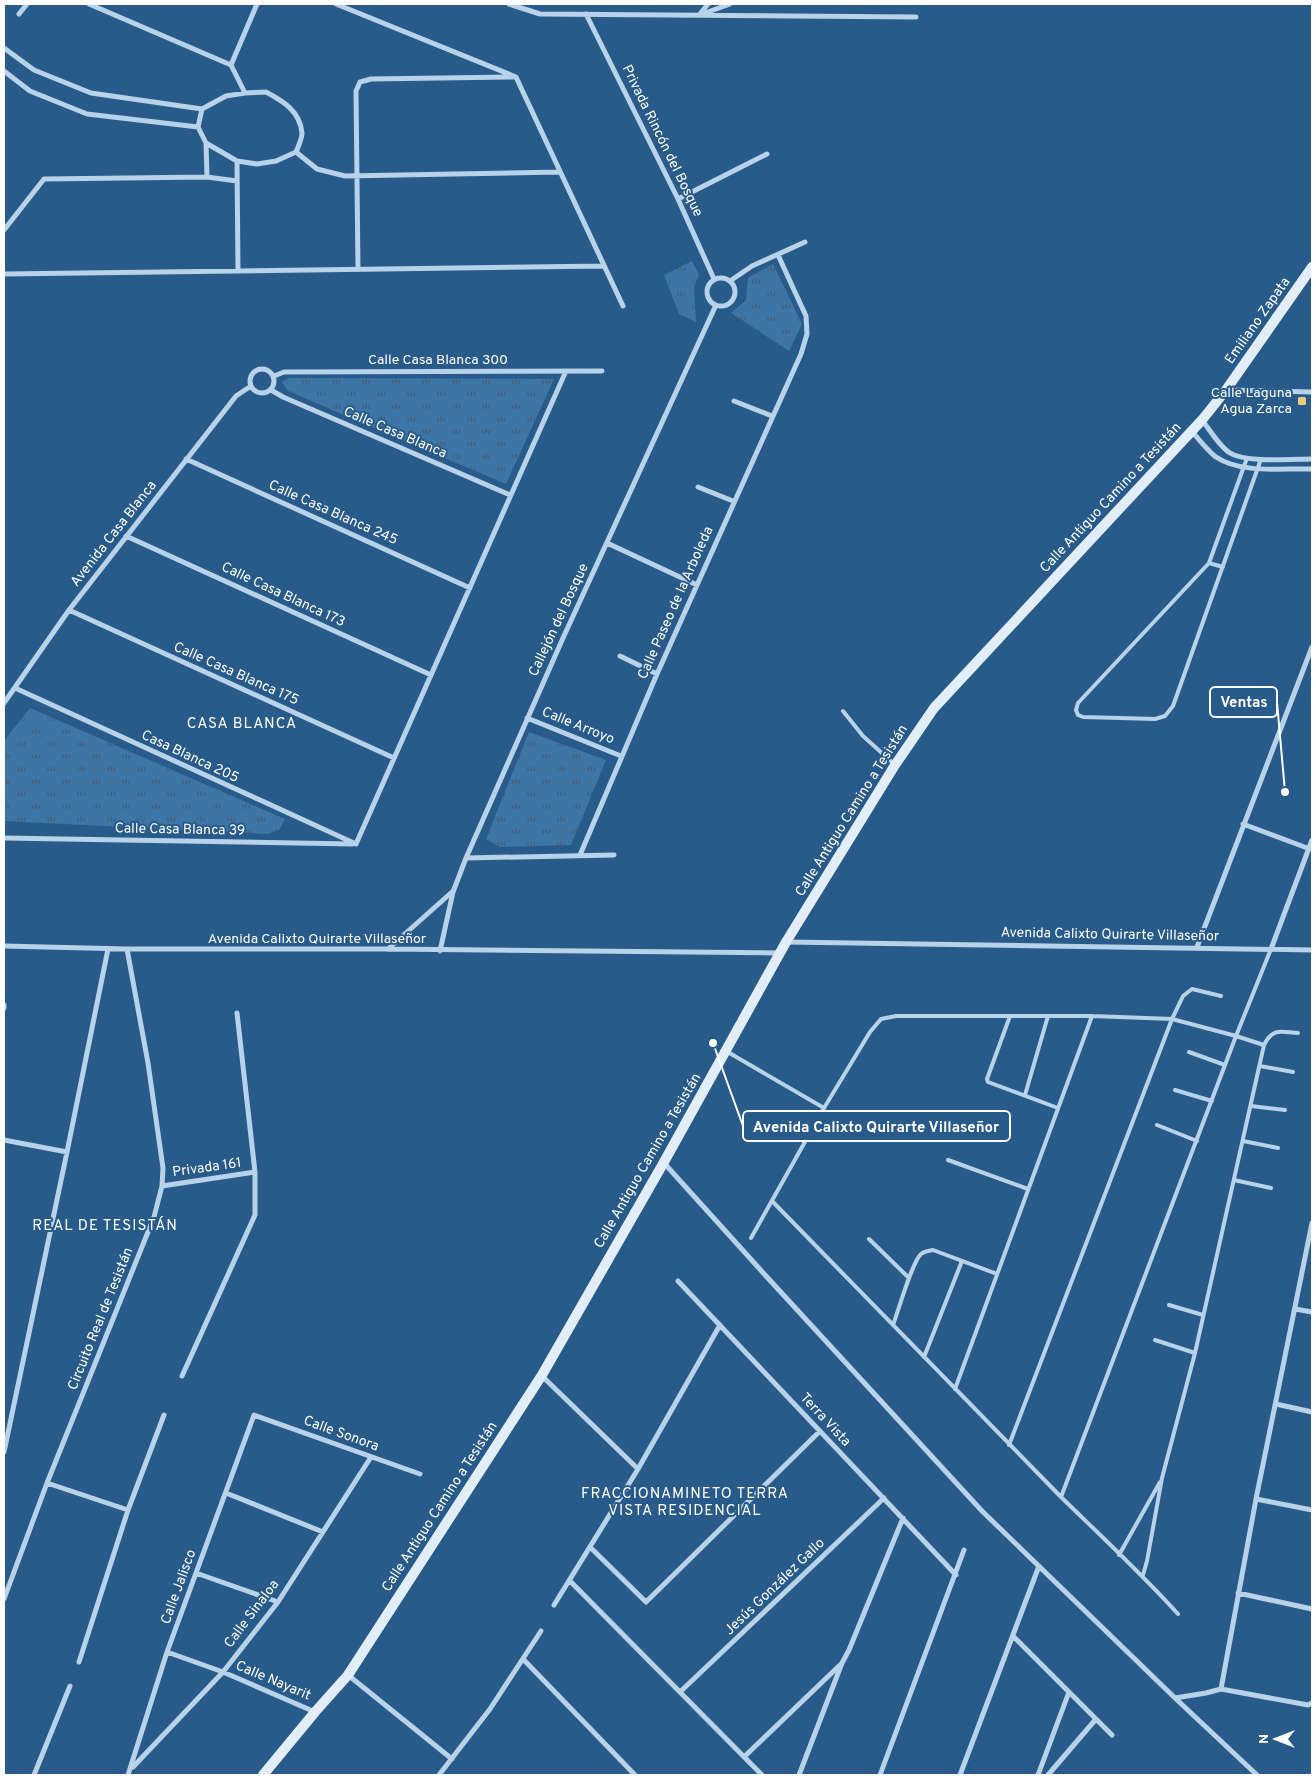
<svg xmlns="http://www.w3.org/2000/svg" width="1316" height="1779" viewBox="0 0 1316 1779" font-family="Overpass,sans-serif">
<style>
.grass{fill:url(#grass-tufts)}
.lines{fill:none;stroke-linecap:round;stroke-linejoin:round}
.lane{stroke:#b7d2e9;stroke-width:4}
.street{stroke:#b7d2e9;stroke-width:5}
.secondary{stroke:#e1edf8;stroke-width:10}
.poi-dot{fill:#f1c67d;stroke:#285b8a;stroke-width:2}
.labels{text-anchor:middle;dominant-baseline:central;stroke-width:4;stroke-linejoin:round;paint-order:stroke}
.street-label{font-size:14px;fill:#fff;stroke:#285b8a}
.poi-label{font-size:14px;fill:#fff;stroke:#285b8a;text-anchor:end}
.neighbourhood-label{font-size:15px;letter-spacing:1px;fill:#fff;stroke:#285b8a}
.leader{fill:none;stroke:#fff;stroke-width:2}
.callout-dot{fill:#fff;stroke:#285b8a;stroke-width:2}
.callout{fill:#285b8a;stroke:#fff;stroke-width:2}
.callout-label{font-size:15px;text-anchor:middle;font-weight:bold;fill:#fff}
</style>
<defs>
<pattern id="grass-tufts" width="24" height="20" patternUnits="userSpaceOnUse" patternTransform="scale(1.25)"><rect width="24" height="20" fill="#3d75a7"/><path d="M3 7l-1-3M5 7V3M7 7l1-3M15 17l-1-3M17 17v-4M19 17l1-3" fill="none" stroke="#455e75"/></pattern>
</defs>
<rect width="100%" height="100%" fill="#285b8a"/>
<path class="grass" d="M692,261L699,275L694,287L696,322L679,314L664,275Z
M773,264L802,324L789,351L731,313L746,300L748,278Z
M289,378L554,379L506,484L288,391L282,382Z
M30,708L285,819L279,830L268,834L4,821V741Z
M529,732L606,760L571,845L500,847L486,839Z"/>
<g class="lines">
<path class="lane" d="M1247,458L1209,563L1078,703L1076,710L1078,715L1083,717L1155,719L1165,716L1173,706L1261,459
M1209,563L1223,567
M843,711L863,736L894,764
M1010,1016L987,1079L988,1082L1058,1108
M1264,1045C1273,1027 1281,1032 1298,1033
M726,1051L824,1108
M1189,1052L1225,1065
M1260,1066L1293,1072
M1175,1090L1212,1101
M1025,1095L1048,1016
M1251,1106L1285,1110
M1157,1125L1197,1141
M1243,1141L1278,1148
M948,1160L1028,1189
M1234,1180L1271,1188
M772,1201L1061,1497
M751,1238L824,1108L870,1032L881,1019L896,1016H1092L1172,1019L1236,1036L1271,949
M869,1239L909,1278
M1169,1305L1203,1315
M893,1325C898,1312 912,1262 921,1254C925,1251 928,1251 933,1250L997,1274
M1155,1340L1195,1353
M924,1357L962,1261
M955,1389L1092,1016
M1009,1445L1172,1019L1183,996L1192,989L1221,996
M1119,1555L1160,1482
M1143,1575L1147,1561L1162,1478L1195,1353L1264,1045L1236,1036L1061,1497C1101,1536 1141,1573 1178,1614"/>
<path class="street" d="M89,4L231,65L245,93
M336,4L516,77L623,306
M509,4L540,14L916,17
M705,13L730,4
M19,14L27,4
M586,14L678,199L714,279
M700,14L708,4
M4,48L34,70L91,93L202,109
M231,65L257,4
M4,71L30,91L87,114L198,127
M266,92C283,101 300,111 302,133C302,139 298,147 296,152L276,161L257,164L237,161L206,143L198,127L202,109L226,96L245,93Z
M296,152L317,169L345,176L560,172
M237,161L238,271
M207,177L237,181
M678,199L767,154
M4,230L44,179L207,177L206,143
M358,269L356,91L360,82L371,79L513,77
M4,274L604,266
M707 292a14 14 0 1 1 28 0a14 14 0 1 1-28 0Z
M730,281L752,266L805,242
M250 381a12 12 0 1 1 24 0a12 12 0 1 1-24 0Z
M274,376L284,372L602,371
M271,390L283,397L510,495
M1226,390L1312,392
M734,401L772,416
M1202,420C1210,430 1219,446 1230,453C1246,463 1293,459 1312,459
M1192,432C1200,440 1207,450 1216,457C1241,474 1283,468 1312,469
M186,459L470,588
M698,487L733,501
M126,536L431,675
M607,543L697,585
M69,610L394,758
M620,656L657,674
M15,688L356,844
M4,703L69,610L236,396L251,386
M527,718L621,756
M1243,824L1310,849
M4,838L353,844
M356,844L566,371
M580,855L657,674L801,354L807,334L806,316L778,255
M466,858L614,855
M786,942L1312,950
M4,946L127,949H388L780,953
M1197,947L1312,647
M388,949L452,892
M1271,949L1312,840
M440,951L453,892L466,858L563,638L716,305
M4,1008V1005
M4,1140L67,1152
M664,1163L766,1276L982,1511L1175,1698L1257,1775
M162,1186L255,1172
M1312,1223L1256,1499L1221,1689L1308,1705L1312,1703
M678,1281L956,1575
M1295,1309L1312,1312
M182,1376L255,1215V1172L237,1013
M542,1376L638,1469
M1276,1404L1312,1412
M4,1452L67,1152L108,949
M47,1483L128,1510
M226,1493L323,1532
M1256,1499L1312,1510
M590,1547L646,1602L820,1431
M196,1573L278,1602
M570,1581L762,1775
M1238,1593L1312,1609
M4,1599L47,1483L154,1217L162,1186L163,1168L148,1063L127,949
M554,1605L638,1469L720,1325
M1013,1636L1112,1735
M167,1652L223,1672L315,1712
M523,1659L635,1775
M79,1662L128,1510L164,1415
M348,1675L452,1759
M680,1692L884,1498
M1175,1698L1206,1693L1221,1689
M744,1757L840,1665
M133,1767L223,1672L278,1602L371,1457
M34,1775L70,1686
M128,1775L167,1652L254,1415L420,1474
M439,1775L490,1709L541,1631
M799,1775L842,1663L849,1650L903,1518
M880,1775L964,1550
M960,1775L1039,1566
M1038,1775L1069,1692
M1048,1775L1096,1719"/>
<path class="secondary" d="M263,1775L315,1712L348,1675L542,1375L664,1162L786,942L895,765L934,708L1202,420L1226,390L1312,267"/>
</g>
<rect class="poi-dot" x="1297" y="396" width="10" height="10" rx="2.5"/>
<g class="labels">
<g class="street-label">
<text transform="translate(662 141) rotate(64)">Privada Rincón del Bosque</text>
<text transform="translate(1258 321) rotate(-55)">Emiliano Zapata</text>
<text x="438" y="360">Calle Casa Blanca 300</text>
<text transform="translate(395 433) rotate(23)">Calle Casa Blanca</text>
<text transform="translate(1111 498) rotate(-47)">Calle Antiguo Camino a Tesistán</text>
<text transform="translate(333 513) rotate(24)">Calle Casa Blanca 245</text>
<text transform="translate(114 534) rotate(-52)">Avenida Casa Blanca</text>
<text transform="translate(283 595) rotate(25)">Calle Casa Blanca 173</text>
<text transform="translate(676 603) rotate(-66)">Calle Paseo de la Arboleda</text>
<text transform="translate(559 620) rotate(-65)">Callejón del Bosque</text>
<text transform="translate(236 674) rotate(24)">Calle Casa Blanca 175</text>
<text transform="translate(578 726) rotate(22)">Calle Arroyo</text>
<text transform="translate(190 757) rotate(25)">Casa Blanca 205</text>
<text transform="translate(852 811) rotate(-58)">Calle Antiguo Camino a Tesistán</text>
<text transform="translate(180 830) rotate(1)">Calle Casa Blanca 39</text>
<text transform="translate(1110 935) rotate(1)">Avenida Calixto Quirarte Villaseñor</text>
<text x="317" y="939">Avenida Calixto Quirarte Villaseñor</text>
<text transform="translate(648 1161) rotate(-60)">Calle Antiguo Camino a Tesistán</text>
<text transform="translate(207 1168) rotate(-8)">Privada 161</text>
<text transform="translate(101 1319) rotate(-68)">Circuito Real de Tesistán</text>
<text transform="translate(825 1420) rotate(47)">Terra Vista</text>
<text transform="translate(341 1434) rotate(20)">Calle Sonora</text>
<text transform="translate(440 1507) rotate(-57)">Calle Antiguo Camino a Tesistán</text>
<text transform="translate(179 1587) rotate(-70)">Calle Jalisco</text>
<text transform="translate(775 1587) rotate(-44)">Jesús González Gallo</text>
<text transform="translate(252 1614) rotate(-53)">Calle Sinaloa</text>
<text transform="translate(273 1681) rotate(23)">Calle Nayarit</text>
</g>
<g class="poi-label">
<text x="1292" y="393">Calle Laguna<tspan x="1292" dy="16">Agua Zarca</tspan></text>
</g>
<g class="neighbourhood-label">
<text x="242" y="724">CASA BLANCA</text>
<text x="105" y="1226">REAL DE TESISTÁN</text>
<text x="685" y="1494">FRACCIONAMINETO TERRA<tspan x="685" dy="17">VISTA RESIDENCIAL</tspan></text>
</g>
</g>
<path class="leader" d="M1285 792L1277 702M713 1043L743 1126"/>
<g class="callout-dot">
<circle cx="1285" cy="792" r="5"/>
<circle cx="713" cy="1043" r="5"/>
</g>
<g class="callout">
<rect x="1210" y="687" width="67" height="30" rx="5"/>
<rect x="743" y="1111" width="267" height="30" rx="5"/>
</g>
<g class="callout-label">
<text x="1244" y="707">Ventas</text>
<text x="876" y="1132">Avenida Calixto Quirarte Villaseñor</text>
</g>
<rect width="1316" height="1779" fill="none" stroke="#ffffff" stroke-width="10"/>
<g transform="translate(1276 1739) rotate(270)" stroke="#285b8a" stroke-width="4" paint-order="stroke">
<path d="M0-4L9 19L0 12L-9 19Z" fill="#ffffff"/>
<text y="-8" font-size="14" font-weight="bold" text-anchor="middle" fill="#ffffff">N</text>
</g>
</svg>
